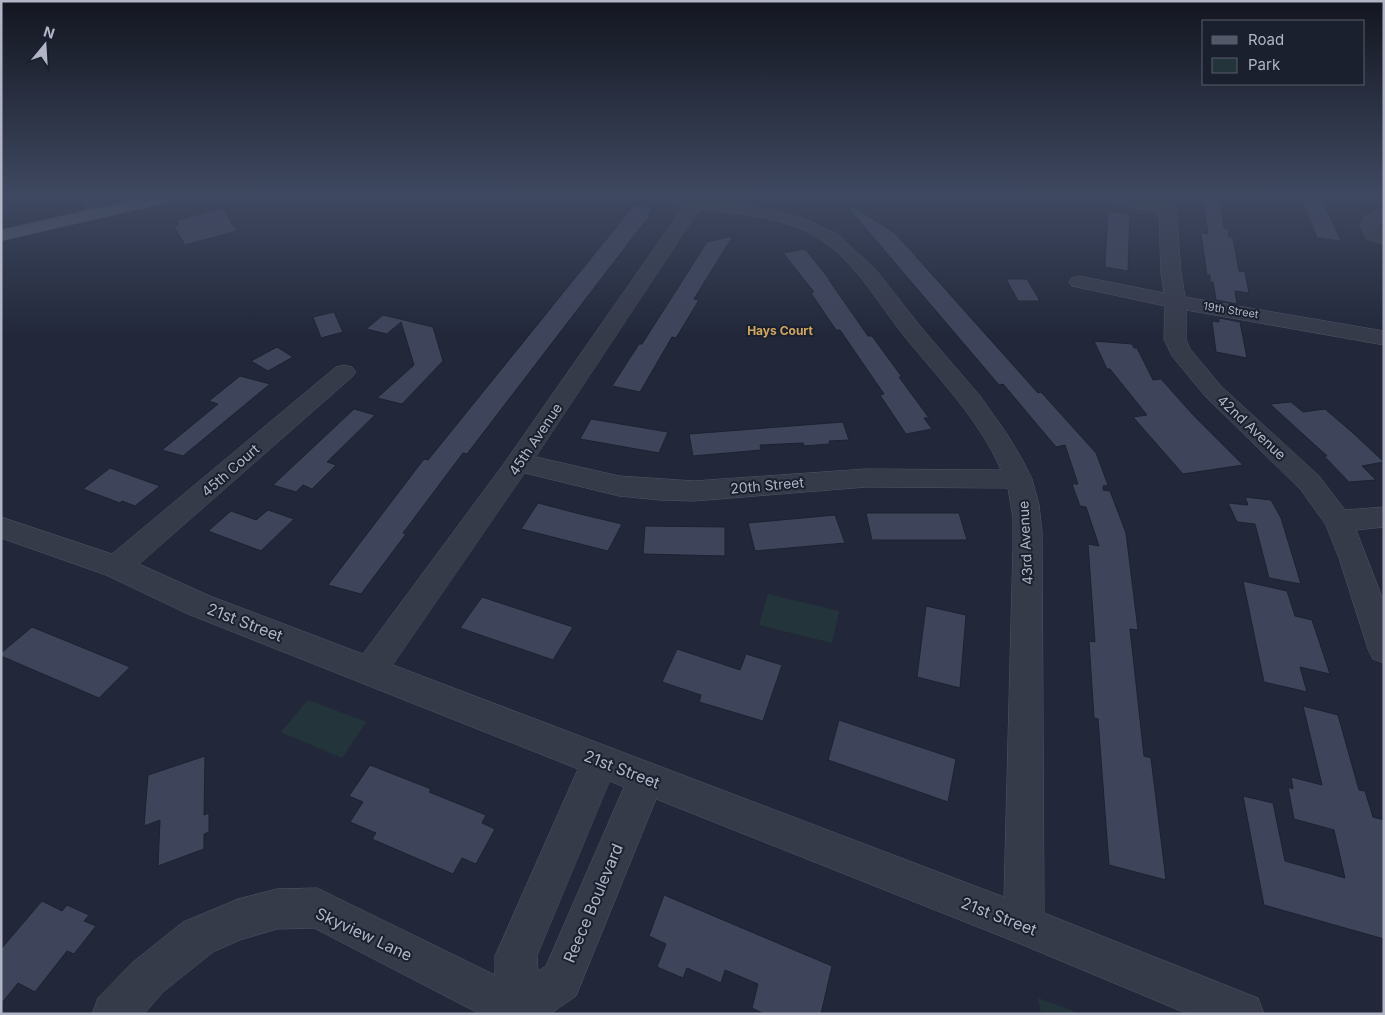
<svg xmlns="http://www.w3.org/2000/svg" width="1385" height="1015" viewBox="0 0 1385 1015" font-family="Inter,sans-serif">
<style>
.green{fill:#24343b}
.building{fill:#3e445a;stroke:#1d2231}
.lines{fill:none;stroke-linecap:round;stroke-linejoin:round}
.minor-casing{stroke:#515565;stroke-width:1}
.major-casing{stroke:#3f4453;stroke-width:1}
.minor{fill:#363b4a;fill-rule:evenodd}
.major{fill:#54596a;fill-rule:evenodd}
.labels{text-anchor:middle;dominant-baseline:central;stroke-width:4;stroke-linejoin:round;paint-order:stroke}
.far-street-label{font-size:11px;fill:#b1b5c6;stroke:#1b202f}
.far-neighbourhood-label{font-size:12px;font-weight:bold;fill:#d1a761;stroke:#1b202f}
.street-label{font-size:14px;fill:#b1b5c6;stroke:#1b202f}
.near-street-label{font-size:16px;fill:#b1b5c6;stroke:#1b202f}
</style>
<rect width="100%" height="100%" fill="#22283a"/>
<path class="green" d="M768,594L839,611L832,643L759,625Z
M308,700L366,722L342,758L281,732Z
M1038,998L1080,1014H1041Z"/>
<path class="building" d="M1202,194H1219L1224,228H1228L1229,237L1233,238L1239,271L1245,272L1249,293L1235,291L1237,304L1216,300L1213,282H1210V275H1207L1201,233L1208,234Z
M1301,198L1323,201L1341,241L1317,238Z
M634,205L652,208L647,215H650L467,454L463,453L403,533L406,534L361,594L328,585L424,459L428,460Z
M853,207L895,233L1038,393L1041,392L1096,453L1108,485L1103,486V490L1110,491L1126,533L1138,630L1130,629L1144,756L1151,758L1166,880L1109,865L1098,719L1094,718L1089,641L1095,642L1088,544L1099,546L1086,507L1080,506L1072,484H1078L1065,445L1056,447L1003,384L999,385L850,210Z
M222,208L237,231L185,245L174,226L179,225L177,220Z
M1108,211L1130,214L1128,271L1105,267Z
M733,236L694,299L699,300L676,338L672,337L640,392L612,386L639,344H642L707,242Z
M805,249L830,280H829L868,336H872L902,377H899L929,418H924L932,429L906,434L880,395L884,394L840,330H836L811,293L814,292L783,253Z
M1006,279H1027L1040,301H1018Z
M334,312L343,332L321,338L313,317Z
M383,315L433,327L443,361L402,404L377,398L414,365L401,322L387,334L366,329Z
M1219,318L1240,322L1247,358L1216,352L1212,321L1219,322Z
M1094,341L1132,344L1134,348H1137L1153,380L1161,379L1194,416L1243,465L1183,474L1133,417L1147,415L1110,369H1107Z
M277,347L293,357L268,371L251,361Z
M240,376L270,384L183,456L162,450L218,404L209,401Z
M1291,402L1303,412L1325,409L1353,433L1384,462L1362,466L1376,480L1349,482L1324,456H1327L1270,404Z
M354,409L375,415L327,462L336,465L312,489L303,485L296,492L273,485Z
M591,419L668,432L659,453L580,439Z
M843,422L849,440L829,441L830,444L804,446L803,443L760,445L761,450L693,456L689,434Z
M110,468L160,486L135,506L122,501L120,503L83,489Z
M1245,497L1271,500L1281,518L1301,584L1269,578L1255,524L1237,522L1228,503L1248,505Z
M538,503L580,514L622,524L608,551L521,529Z
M268,510L294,519L261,551L208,531L231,511L256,520Z
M866,513H959L967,540H872Z
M835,515L845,543L755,551L748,523Z
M645,526L725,527V556L643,554Z
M1243,581L1287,591L1295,616L1312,620L1330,674L1300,667L1307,692L1264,682Z
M482,597L573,627L553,660L460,628Z
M926,606L966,615L960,688L917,677Z
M32,627L130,667L99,698L1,656V653Z
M677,649L740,670L746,654L782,665L763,721L699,702L701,695L662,682Z
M1303,706L1338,715L1359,790L1365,791L1373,817L1384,820V939L1264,905L1243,796L1273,803L1285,861L1345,878L1334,830L1294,819L1288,787L1293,789L1291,777L1322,785Z
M839,720L956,759L948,802L828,760Z
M205,756L204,815L209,813V832L204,834V849L158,866L160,820L144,826L148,775Z
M370,765L431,789L429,792L486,815L482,823L495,829L476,864L462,858L453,874L372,839L376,833L350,822L363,802L349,796Z
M664,895L832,966L821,1014H764L752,1008L758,984L725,970L721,983L687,968L683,978L657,967L666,944L649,936Z
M42,901L62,911L67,905L89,915L84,921L96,926L74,954L67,951L35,992L18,983L1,1004V949Z"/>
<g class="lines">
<g class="minor-casing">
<path id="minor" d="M79,194H95L104,214L101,218H89Z
M647,194H675L777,211L803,218L837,234L876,270L920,326L980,396L1007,434L1022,459L1032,479L1039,505L1042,532L1044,913L1258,998L1264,1014H1188L1023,945L656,799L576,996L550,1014H480L314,928L277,929L240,940L213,952L163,992L144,1014H92L98,998L133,962L183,922L238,899L277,889L317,888L495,975V956L578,769L188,614L106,575L1,538V517L112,554L336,367L344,365L352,367L356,372L352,377L139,564L210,596L363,654L503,465L684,206L649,198ZM700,209C736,214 778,216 811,234C853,256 876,301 905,337C939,379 979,419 1001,470L866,469L694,481L619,476L536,457ZM525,473L619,496L660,500L694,501L866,487L1008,488L1013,518V546L1004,897L393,665ZM610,781L624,787L546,966L538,971L537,956Z
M1076,194H1115L1159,201V194H1175L1181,273L1185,297L1384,331V345L1186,310V339L1190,349L1221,386L1319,476L1345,510L1384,507V527L1356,530L1384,602V663L1373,659L1368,649L1339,558L1326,525L1301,490L1205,396L1172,356L1164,339L1165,306L1072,286L1069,282L1072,278L1079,276L1164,293L1161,273L1159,212L1085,199L1079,198Z
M1384,208V221L1378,226L1384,232V245L1367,239L1360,226L1365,217Z"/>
</g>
<g class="major-casing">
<path id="major" d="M159,194H190L187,198L1,241V230Z"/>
</g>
<use href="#minor" class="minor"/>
<use href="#major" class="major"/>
</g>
<linearGradient id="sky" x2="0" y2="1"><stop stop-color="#131620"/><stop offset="0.58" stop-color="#3e4860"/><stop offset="1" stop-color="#3e4860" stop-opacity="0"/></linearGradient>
<rect width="1385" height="336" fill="url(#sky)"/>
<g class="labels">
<g class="far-street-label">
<text transform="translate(1231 310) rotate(9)">19th Street</text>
</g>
<g class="far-neighbourhood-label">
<text x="780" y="330">Hays Court</text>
</g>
<g class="street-label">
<text transform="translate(1252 427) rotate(43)">42nd Avenue</text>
<text transform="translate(535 439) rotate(-56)">45th Avenue</text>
<text transform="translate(230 470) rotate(-41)">45th Court</text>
<text transform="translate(767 485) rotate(-5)">20th Street</text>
<text transform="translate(1025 543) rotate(-93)">43rd Avenue</text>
</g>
<g class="near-street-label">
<text transform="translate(245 622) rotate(21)">21st Street</text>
<text transform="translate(622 769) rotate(21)">21st Street</text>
<text transform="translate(593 903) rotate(-67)">Reece Boulevard</text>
<text transform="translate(999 916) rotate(21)">21st Street</text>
<text transform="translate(364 934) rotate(25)">Skyview Lane</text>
</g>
</g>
<rect width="1385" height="1015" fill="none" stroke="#b1b5c6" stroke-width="5"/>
<rect x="1202" y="20" width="162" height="65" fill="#1b202f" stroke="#575c6b"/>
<rect x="1212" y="36" width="25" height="8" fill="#54596a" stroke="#575c6b"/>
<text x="1248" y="45" font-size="15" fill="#b1b5c6">Road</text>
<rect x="1212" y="58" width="25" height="15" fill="#24343b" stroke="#575c6b"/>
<text x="1248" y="70" font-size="15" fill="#b1b5c6">Park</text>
<g transform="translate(45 45) rotate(18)" stroke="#1b202f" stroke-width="4" paint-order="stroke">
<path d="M0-4L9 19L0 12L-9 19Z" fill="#b1b5c6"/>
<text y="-8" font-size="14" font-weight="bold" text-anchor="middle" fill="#b1b5c6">N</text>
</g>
</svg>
